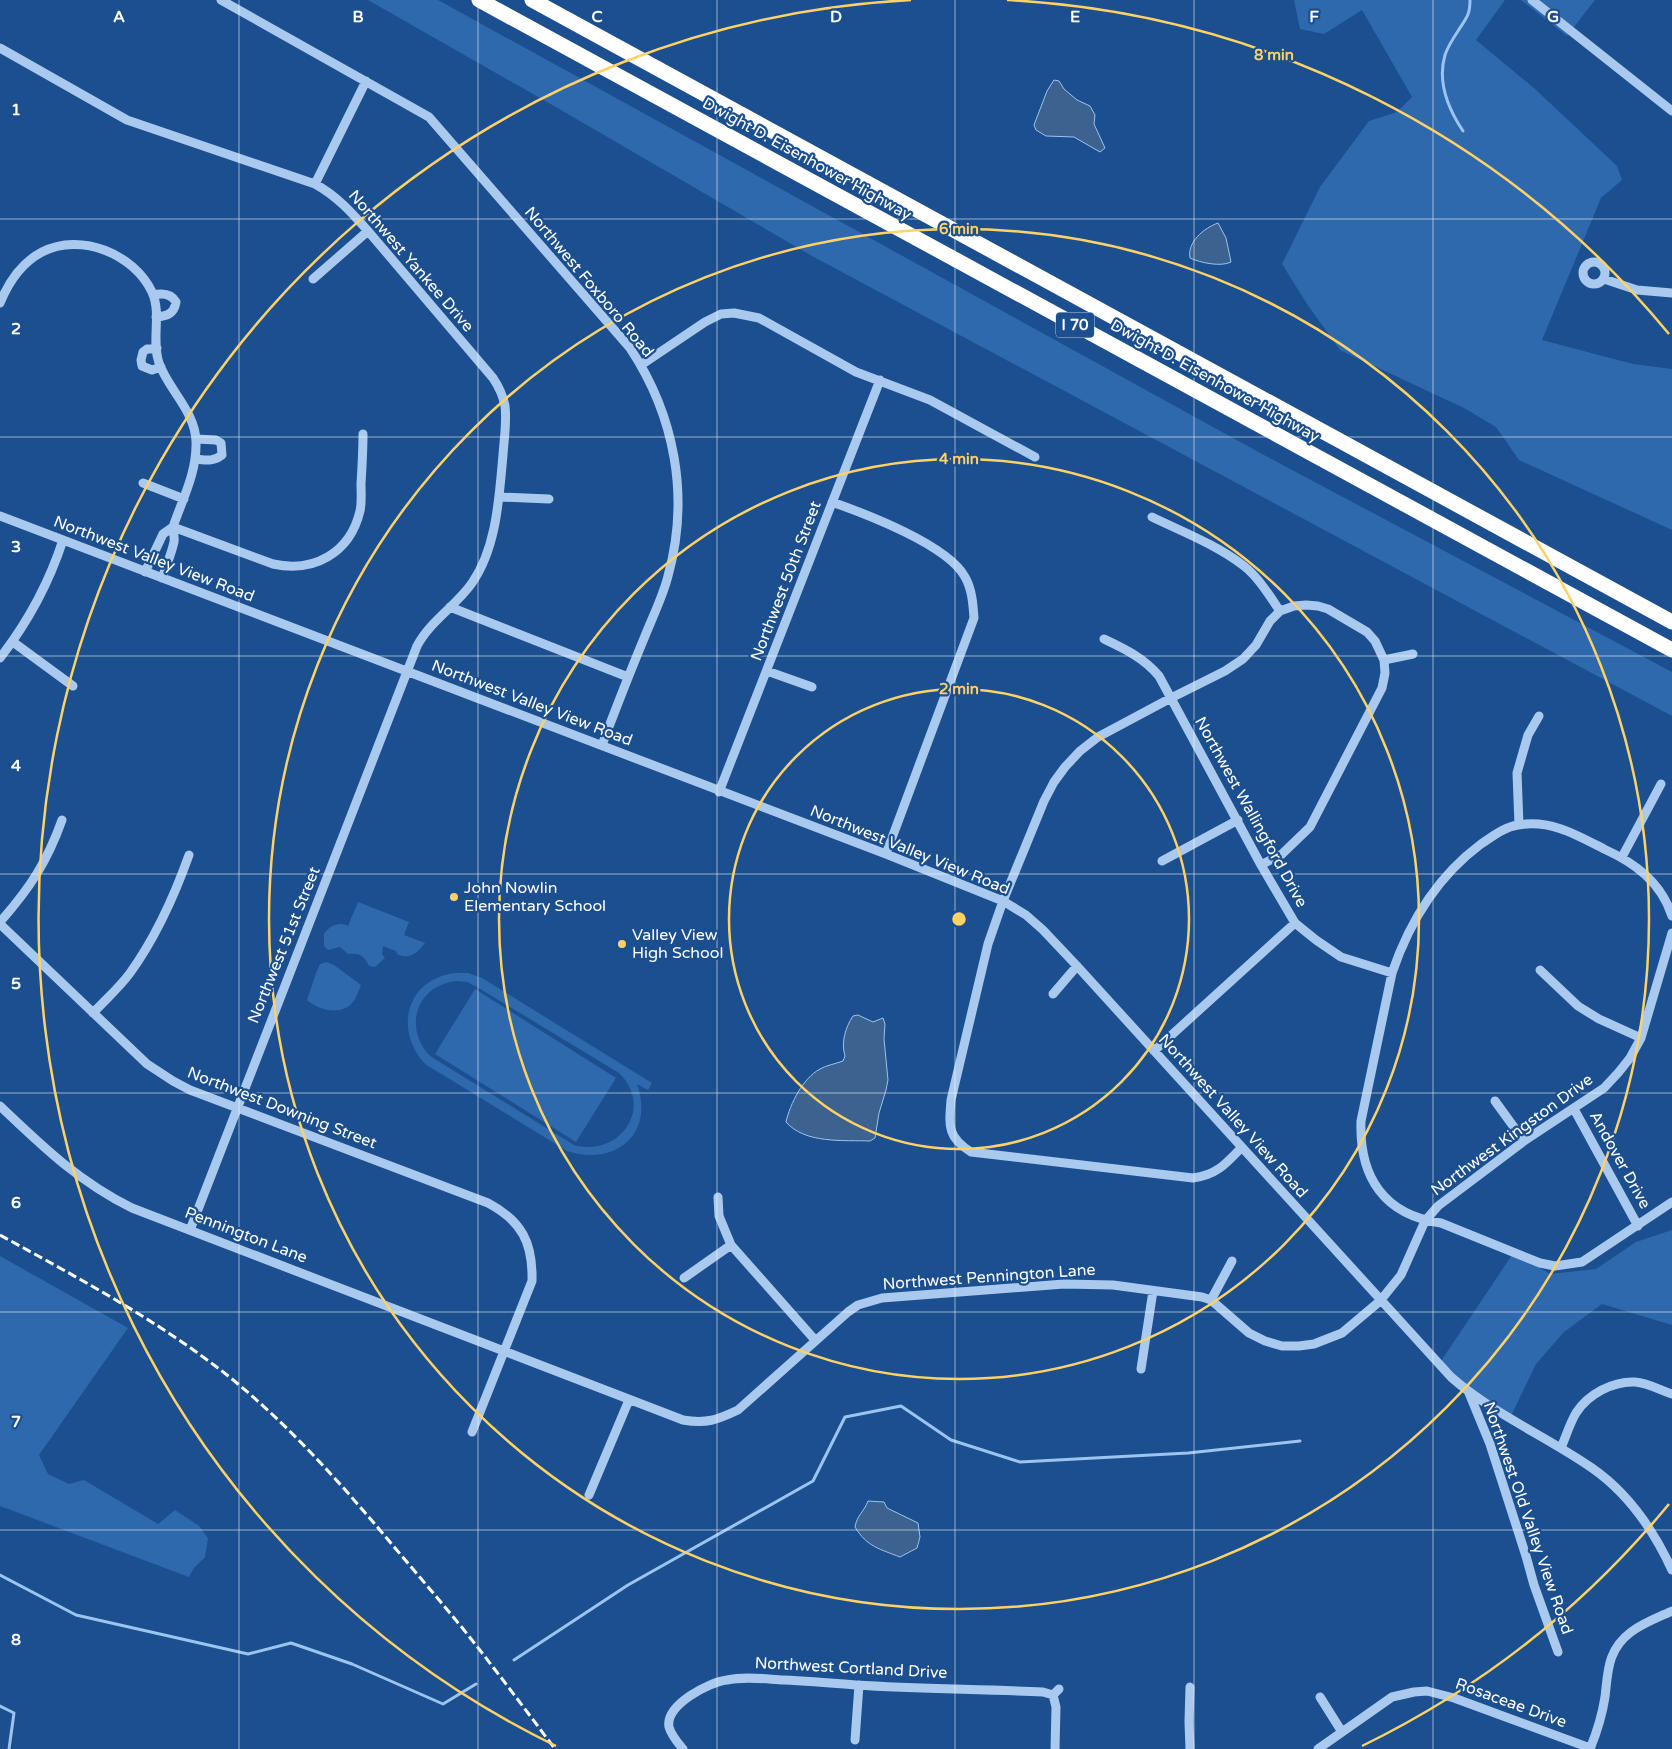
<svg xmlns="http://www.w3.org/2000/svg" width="1672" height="1749" viewBox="0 0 1672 1749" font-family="'Varela Round',sans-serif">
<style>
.green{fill:#2e69ad;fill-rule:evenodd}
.water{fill:#3c6290;stroke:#9cc4f0}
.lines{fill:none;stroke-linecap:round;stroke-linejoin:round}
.stream{stroke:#9cc4f0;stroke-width:3}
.minor{stroke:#a9c9ee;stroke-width:9}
.highway{stroke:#fff;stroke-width:15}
.rail{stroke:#fff;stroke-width:3;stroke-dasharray:9 4;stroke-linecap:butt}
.grid{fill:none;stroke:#fff;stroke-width:1;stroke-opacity:0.55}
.ring{fill:none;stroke:#ffd166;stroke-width:2.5}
.poi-dot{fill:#ffd166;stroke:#1b4f8f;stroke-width:2}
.labels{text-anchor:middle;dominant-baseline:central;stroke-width:4.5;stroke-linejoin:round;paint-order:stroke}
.shield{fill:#1b4f8f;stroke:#bbcadd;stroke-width:1}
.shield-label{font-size:15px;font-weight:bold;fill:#fff}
.street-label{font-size:16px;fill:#fff;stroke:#1b4f8f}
.poi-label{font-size:16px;fill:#fff;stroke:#1b4f8f;text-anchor:start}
.grid-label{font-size:16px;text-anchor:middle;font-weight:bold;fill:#fff;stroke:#1b4f8f;stroke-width:4.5;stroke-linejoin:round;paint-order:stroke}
.centre{fill:#ffd166;stroke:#1b4f8f;stroke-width:2.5}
.ring-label{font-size:15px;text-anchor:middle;font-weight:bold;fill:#ffd166;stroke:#1b4f8f;stroke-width:4.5;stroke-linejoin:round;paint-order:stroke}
</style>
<rect width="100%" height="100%" fill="#1b4f8f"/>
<path class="green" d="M368,0H438L1262,454L1672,672V716L812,256L554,106Z
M1294,0H1505L1476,40L1534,88L1617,166L1622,180L1601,198L1542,340L1633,364L1672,369V530L1519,460L1496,427L1464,408L1340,350L1307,304L1282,264L1320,187L1369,121L1397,112L1412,97L1362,10L1324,34L1300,29Z
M1521,0H1595L1567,36Z
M358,902L409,922L404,935L425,943C417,953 410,960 397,954L396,951L383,946L382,954L385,958L375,967L369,966C364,955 359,953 348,954L340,947L328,950L324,946V934C329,926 339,921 348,926Z
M326,962L334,965L361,985C358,992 355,1002 349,1006C336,1015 317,1009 307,1000L316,973L320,964Z
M455,973H468L482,978L652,1083L648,1090L637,1084C655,1134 615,1167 567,1151L425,1064C393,1029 407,979 455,973ZM457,981L467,982L477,987L619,1073C655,1108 619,1158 574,1145L430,1056C403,1028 416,985 457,981Z
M475,989L616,1078L576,1142L435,1054Z
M1672,1230V1325L1602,1304L1564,1332L1536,1364L1510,1418L1439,1364L1514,1252L1550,1274L1596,1269L1636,1242Z
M0,1256L128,1328L39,1455L48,1474L69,1484L84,1480L158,1524L175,1510L199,1526L208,1538L205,1557L194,1568L189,1577L0,1506Z"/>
<path class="water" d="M1054,80L1059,81L1064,89L1077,100L1090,106L1095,115L1094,124L1105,148L1100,152L1074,137L1046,136L1036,130L1034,125L1047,91Z
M1218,223L1226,238L1231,262C1221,267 1201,263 1190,258C1187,242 1204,228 1218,223Z
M858,1015L873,1022L883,1018L885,1024L884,1039L888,1080L886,1090L879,1113L875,1138L870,1141C844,1140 805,1144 786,1122C790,1104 803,1078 820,1069C827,1065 835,1064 843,1061L845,1056C841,1043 845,1028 853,1016Z
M868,1501L884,1502L887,1508L918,1523L920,1537L917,1548L900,1557C880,1549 867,1547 855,1527C857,1515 864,1512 868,1501Z"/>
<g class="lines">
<path class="stream" d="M1463,131C1449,110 1437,82 1445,55C1447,49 1454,37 1458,31C1466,18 1470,16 1470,0
M0,1575L76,1615L248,1654L291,1643L352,1664L443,1704L476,1684
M514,1660L628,1585L813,1481L845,1417L901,1406L951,1440L1020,1462L1188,1453L1300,1441
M0,1706L14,1713L9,1749"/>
<path class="minor" d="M221,0L429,117L630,348C675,416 690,497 668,576C663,596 653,616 645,636C630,672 616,708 602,745
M1532,0L1672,111
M0,48L127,120L315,184C337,196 352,213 368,231L493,378C499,387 503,395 505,406C507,422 504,439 503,455C499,497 497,547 472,583C456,606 430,621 417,646L190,1230
M315,184L366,81
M1583 273a11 11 0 1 1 22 0a11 11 0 1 1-22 0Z
M313,279L368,231
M1604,279L1637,290L1672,293
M153,295C162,293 171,293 176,302C174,314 167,316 156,317
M0,303C9,281 21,263 42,252C81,232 134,254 152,292C162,314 151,340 159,363C168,389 195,411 196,441C197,471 184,496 174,524C172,530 175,536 174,542C171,555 166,567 162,578
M157,348L147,349L143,352L141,360L142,366L152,370L161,367
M641,365L705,322L721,314L734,313L759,318L856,372L930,400L1035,457
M196,459C206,460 213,462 222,455L221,443L216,440L196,439
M143,483L184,499
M499,497L549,499
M832,502C866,514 948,545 965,577C972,589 973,604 974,618L886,854
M0,516L886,854L1003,901L1026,915L1043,930L1077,966L1451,1377C1493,1414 1546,1436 1592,1468C1628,1493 1654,1531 1672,1570
M1152,517C1183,532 1217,545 1244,566C1259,578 1269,595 1280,611
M173,527L273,564C314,573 350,553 360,511C362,502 361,492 361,484C362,467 363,451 363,434
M145,572L163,534L173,527
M450,607L628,677
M1104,639C1125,649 1144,658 1159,676L1261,865L1295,923L1316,940L1341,957L1392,973
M13,642L73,686
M0,658C28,622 49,583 63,540
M1384,660L1413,654
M767,671L812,687
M719,792L880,380
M1519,825L1517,773L1528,735L1539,716
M1622,857L1661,784
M1162,861L1238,820
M1672,916C1661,882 1635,863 1604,849C1577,835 1550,819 1518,825C1504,827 1493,836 1481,844C1438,876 1409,923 1392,973L1361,1121C1359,1177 1384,1215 1441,1223L1540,1263L1555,1266L1582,1262L1672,1202
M0,922C30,888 47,862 62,820
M0,924L147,1064L173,1081L190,1090L488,1203C522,1221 533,1243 532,1281L472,1432
M1540,970L1578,1006L1599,1019L1641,1038
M1053,994L1077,966
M93,1013C105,1000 120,987 130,973C156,937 174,897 189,855
M1154,1051L1295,923
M1495,1101L1524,1141
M0,1106C42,1146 79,1182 132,1208L683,1420C706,1424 717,1420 738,1410L848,1312L858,1305L882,1298L1064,1284L1113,1285L1202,1297L1211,1300L1249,1333L1265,1341L1282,1346H1299L1314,1344L1342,1333L1380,1301L1401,1275L1425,1221L1438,1206L1524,1141L1604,1088L1618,1073L1630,1058L1641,1038L1672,933
M1574,1109L1638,1226
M1241,1148C1226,1164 1216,1175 1193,1178L971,1152C947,1137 949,1126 951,1100L988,944L1003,901L1044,801L1054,782L1065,767L1080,751L1098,737L1171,698L1225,671L1243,659L1256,645L1270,621L1280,611L1294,606L1306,605L1318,606L1328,609L1367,632L1375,641L1384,660L1385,673L1382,688L1310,827L1282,854L1261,865
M718,1197L719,1216L731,1245L815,1340
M684,1278L731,1245
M1211,1300L1232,1261
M1141,1369L1153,1291
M1469,1393L1490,1444L1526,1556L1534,1585L1558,1652
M1561,1448C1566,1436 1570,1423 1576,1413C1588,1394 1613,1381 1635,1382C1648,1383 1660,1390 1672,1394
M589,1495L629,1400
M1190,1687L1189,1722L1190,1749
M1053,1695L1056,1707L1055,1749
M1320,1697L1342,1732
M855,1740L859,1685
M683,1749C678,1743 671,1735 669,1727C665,1705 709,1682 727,1680C745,1676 765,1679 784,1680C808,1681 832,1683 856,1685C918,1689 981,1689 1043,1692L1053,1695L1059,1689
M1318,1749L1392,1697L1414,1692L1427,1691L1454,1698L1590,1748
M1590,1749C1597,1732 1602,1716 1605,1697C1608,1672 1607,1650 1631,1632C1643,1623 1659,1617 1672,1611"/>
<path class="highway" d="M479,0L1672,650
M532,0L1672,622"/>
<path class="rail" d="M0,1235C80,1279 161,1322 232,1379C293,1429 344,1487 395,1548C418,1575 441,1602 464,1630C495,1669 525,1709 555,1749"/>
</g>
<path class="grid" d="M239,0V1749M478,0V1749M717,0V1749M955,0V1749M1194,0V1749M1433,0V1749M0,219H1672M0,437H1672M0,656H1672M0,874H1672M0,1093H1672M0,1312H1672M0,1530H1672"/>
<g class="ring">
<circle cx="959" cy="919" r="230"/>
<circle cx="959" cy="919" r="460"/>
<circle cx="959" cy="919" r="690"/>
<path d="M1669 1504A920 920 0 0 1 1362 1746M556 1746A920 920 0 0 1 911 0M1007 0A920 920 0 0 1 1669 334"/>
</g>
<g class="poi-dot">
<circle cx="454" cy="897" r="5"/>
<circle cx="622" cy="944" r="5"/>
</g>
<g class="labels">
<rect class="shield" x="1056" y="312.5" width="38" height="25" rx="4"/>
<g class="shield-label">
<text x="1075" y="325">I 70</text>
</g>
<g class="street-label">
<text transform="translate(807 159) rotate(29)">Dwight D. Eisenhower Highway</text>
<text transform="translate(411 261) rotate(49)">Northwest Yankee Drive</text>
<text transform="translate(589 282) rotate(50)">Northwest Foxboro Road</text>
<text transform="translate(1215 381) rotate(29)">Dwight D. Eisenhower Highway</text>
<text transform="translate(154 559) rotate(21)">Northwest Valley View Road</text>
<text transform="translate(786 581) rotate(-69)">Northwest 50th Street</text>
<text transform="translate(532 703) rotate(21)">Northwest Valley View Road</text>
<text transform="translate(1251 812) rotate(61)">Northwest Wallingford Drive</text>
<text transform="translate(910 850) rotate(22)">Northwest Valley View Road</text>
<text transform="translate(284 945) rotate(-68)">Northwest 51st Street</text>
<text transform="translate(282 1108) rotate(21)">Northwest Downing Street</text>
<text transform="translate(1233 1116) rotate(48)">Northwest Valley View Road</text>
<text transform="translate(1512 1135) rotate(-36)">Northwest Kingston Drive</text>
<text transform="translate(1620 1160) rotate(61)">Andover Drive</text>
<text transform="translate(246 1235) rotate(21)">Pennington Lane</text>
<text transform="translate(989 1277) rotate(-4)">Northwest Pennington Lane</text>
<text transform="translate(1528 1518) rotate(71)">Northwest Old Valley View Road</text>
<text transform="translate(851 1668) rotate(3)">Northwest Cortland Drive</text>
<text transform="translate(1511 1703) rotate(20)">Rosaceae Drive</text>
</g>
<g class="poi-label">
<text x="464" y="888">John Nowlin<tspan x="464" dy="18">Elementary School</tspan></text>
<text x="632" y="935">Valley View<tspan x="632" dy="18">High School</tspan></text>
</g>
</g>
<g class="grid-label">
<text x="119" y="22">A</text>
<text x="358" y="22">B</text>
<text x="597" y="22">C</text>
<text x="836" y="22">D</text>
<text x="1075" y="22">E</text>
<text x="1314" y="22">F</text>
<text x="1553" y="22">G</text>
<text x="16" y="115">1</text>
<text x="16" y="334">2</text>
<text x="16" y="552">3</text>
<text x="16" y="771">4</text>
<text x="16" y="989">5</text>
<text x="16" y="1208">6</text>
<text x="16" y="1427">7</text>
<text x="16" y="1645">8</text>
</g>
<circle cx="959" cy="919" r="8" class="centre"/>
<g class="ring-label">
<text x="1274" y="60">8 min</text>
<text x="959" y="234">6 min</text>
<text x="959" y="464">4 min</text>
<text x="959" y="694">2 min</text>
</g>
</svg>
